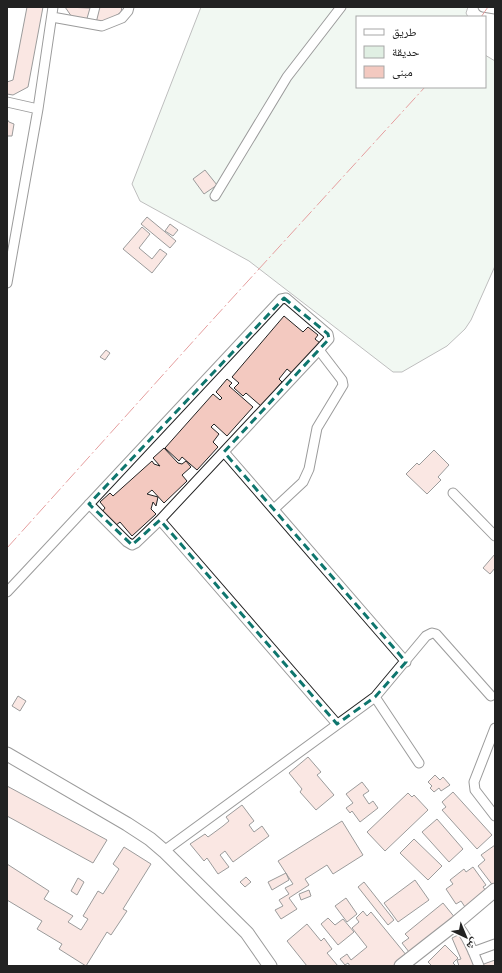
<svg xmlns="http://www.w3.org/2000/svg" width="502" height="973" viewBox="0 0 502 973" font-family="'IBM Plex Sans','Noto Naskh Arabic',sans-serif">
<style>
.green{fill:#e0efe3;stroke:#6f6f6f}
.building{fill:#f3c9c0;stroke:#222}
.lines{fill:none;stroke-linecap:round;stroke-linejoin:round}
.street-casing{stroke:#222;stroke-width:11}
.secondary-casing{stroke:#222;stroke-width:15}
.street{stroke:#fff;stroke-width:9}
.secondary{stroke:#fff;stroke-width:13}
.power{stroke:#c62828;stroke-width:1;stroke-dasharray:14 3 2 3;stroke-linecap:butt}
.marked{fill:none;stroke:#0f766e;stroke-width:3;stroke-dasharray:8 5;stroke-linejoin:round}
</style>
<rect width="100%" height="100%" fill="#fff"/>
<path class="green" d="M201,7H468L466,13L468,17H357V87H485V55L495,61V266L471,320L465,329L447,346L402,372H393L249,261L140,201L132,184Z"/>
<path class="building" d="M27,7H43L28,87L13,95L7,94V82L13,80Z
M65,7L90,8L86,22L74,20Z
M100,7H122L121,12L106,23H96Z
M7,119L9,122L14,124L12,136H7Z
M205,170L217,185L204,194L193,179Z
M147,217L176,241L170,248L141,224Z
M170,224L178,230L173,236L165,231Z
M142,227L150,234L139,248L152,259L160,249L167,254L152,273L123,249Z
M284,316L303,332L308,327L318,335L315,339L320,343L293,374L287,369L279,379L282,382L261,406L246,393L243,396L234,388L239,383L232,377Z
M106,350L110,353L105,360L100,357Z
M227,379L232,383L229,386L253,407L227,436L214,424L211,427L219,434L213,442L218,447L197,470L182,457L179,461L165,448L213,394L220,400L222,398L216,392Z
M164,448L178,463L182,464L186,461L191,467L182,475L187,481L164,503L152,490L147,494L158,497L156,506L153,502L151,509L156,514L132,536L120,522L115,526L102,512L105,508L100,502L110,493L113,496L152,461L154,464L160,466L153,458Z
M434,450L449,465L438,477L441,480L427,494L406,474L417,463L419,465Z
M495,554V568L490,574L483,568Z
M18,696L26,701L20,711L12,706Z
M308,757L321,772L317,775L334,795L316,810L300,792L302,789L289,773Z
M435,775L440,780L443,777L450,785L441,791L439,788L434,792L430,788L432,786L428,782Z
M362,782L369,791L363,795L369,804L373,801L378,808L360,822L352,811L350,813L346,808L353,803L346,794Z
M7,786L107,840L93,863L7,816Z
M453,792L492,835L477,849L442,810L446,807L442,802Z
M408,793L412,797L414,795L428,810L385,851L367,832Z
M242,805L254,821L249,825L254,832L262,826L269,836L233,862L225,851L220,855L229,867L218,874L207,858L204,861L190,844L205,834L208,837L223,826L229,821L226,817Z
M437,819L463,849L449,862L422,832Z
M342,821L363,855L333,874L327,865L305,879L309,885L289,898L297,909L281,919L275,910L283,906L279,900L289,894L285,888L293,884L278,861Z
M414,839L442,866L428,880L400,853Z
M495,845V886L494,887L478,866L485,860L481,855Z
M124,847L151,864L123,909L127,911L111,935L107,932L86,966L59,949L62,944L37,929L42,921L7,900V864L49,891L44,899L73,916L68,922L81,930L88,919L83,916L98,891L103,894L119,869L113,864Z
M473,867L486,885L483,887L487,892L465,907L461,901L456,904L446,889L453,884L450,880L464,869L466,872Z
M286,873L289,880L272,890L268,882Z
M246,877L251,882L245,887L240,882Z
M78,878L84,882L77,895L71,891Z
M415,880L429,900L398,922L384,903Z
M364,882L394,920L388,925L358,887Z
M309,890L311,896L301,900L299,894Z
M346,898L357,914L347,922L335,906Z
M443,903L456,919L409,952L402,943L409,938L405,934Z
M363,911L367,916L371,912L407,956L394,966H350L348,963L345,965L340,959L347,954L351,960L367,947L352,928L359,922L356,918Z
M328,918L335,925L343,919L354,932L338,945L321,924Z
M307,924L321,941L324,938L332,949L327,953L338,966H307L287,941Z
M462,933L477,966H459L457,960L461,959L452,938Z
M445,945L458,958L453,963L456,966H432L428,962Z
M495,960V966H482L481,965Z"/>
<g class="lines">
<g class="street-casing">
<path id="street" d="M483,7L495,9
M52,17L102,26L122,18L128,11L129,7
M7,102L38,109
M215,196L287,77L341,7
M7,283L38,109L53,7
M224,452L406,662
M453,493L495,536
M274,509L303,482L309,469L317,428L343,385L342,380L319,350
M160,520L337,724
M7,592L281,299L286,298L328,334L329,339L319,350L160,520L136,543L132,545L127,542L89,504
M375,697L419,763
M495,728L474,782L475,790L495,816
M164,851L375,697L426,636L432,633L436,634L491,696
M456,923C467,936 473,951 479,966
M473,952L495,944"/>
</g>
<g class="secondary-casing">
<path id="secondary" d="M7,754L127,824L150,839L164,851L247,933L270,966
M401,966L456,923L495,890"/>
</g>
<use href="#street" class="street"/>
<use href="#secondary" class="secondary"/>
<path class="power" d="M481,17L488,7
M7,548L206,327L425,87"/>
</g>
<path d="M0 0H502V973H0ZM284,298L328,334L329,339L224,452L406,662L375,697L337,724L160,520L132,545L89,504Z" fill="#fff" fill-opacity=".55" fill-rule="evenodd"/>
<path class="marked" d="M284,298L328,334L329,339L224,452L406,662L375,697L337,724L160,520L132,545L89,504Z"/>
<rect width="502" height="973" fill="none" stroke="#222222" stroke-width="16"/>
<rect x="356" y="16" width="130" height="72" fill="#ffffff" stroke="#a7a7a7"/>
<rect x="364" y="29" width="20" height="6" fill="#ffffff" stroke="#a7a7a7"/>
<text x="392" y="36" font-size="12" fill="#222222">طريق</text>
<rect x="364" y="46" width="20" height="12" fill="#e0efe3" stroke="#a7a7a7"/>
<text x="392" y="56" font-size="12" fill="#222222">حديقة</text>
<rect x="364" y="66" width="20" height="12" fill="#f3c9c0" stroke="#a7a7a7"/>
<text x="392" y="76" font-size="12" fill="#222222">مبنى</text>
<g transform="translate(466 937) rotate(136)" stroke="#ffffff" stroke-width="3" paint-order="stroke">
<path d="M0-3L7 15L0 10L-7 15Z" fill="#222222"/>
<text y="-6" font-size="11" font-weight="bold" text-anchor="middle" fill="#222222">ش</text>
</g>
</svg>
